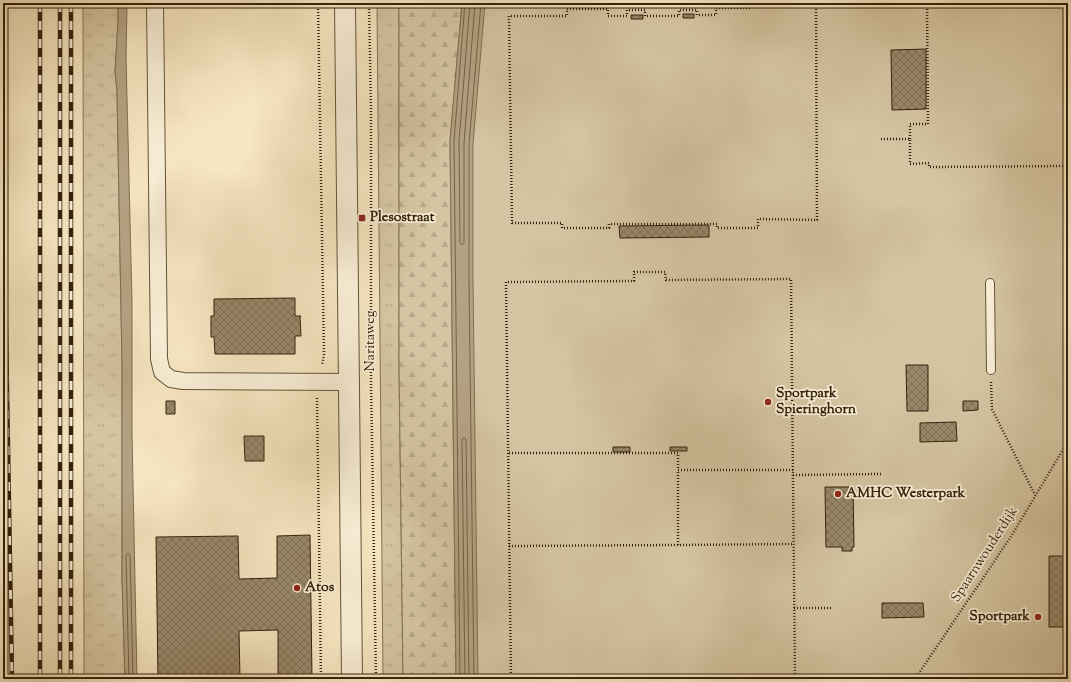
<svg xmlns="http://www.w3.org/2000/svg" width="1071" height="682" viewBox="0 0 1071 682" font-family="'Sorts Mill Goudy',serif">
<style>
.grass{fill:url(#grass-tufts);stroke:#847457}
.forest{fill:url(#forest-firs);stroke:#847457}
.park{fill:#d5c5a2;stroke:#847457}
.water{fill:#b4a383;stroke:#816f53}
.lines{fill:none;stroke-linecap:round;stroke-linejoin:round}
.shore{stroke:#746248;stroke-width:1}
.building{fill:url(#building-cross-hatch);stroke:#34220c}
.service-casing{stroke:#645339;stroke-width:10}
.minor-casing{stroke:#645339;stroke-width:18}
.tertiary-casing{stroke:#645339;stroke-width:22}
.path{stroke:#34220c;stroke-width:2.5;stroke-dasharray:1 2;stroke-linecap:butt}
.service{stroke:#f9efd7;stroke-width:8}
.minor{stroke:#f9efd7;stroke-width:16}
.tertiary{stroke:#f9efd7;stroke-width:20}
.rail-casing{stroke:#34220c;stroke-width:4.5}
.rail{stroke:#f9efd7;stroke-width:3;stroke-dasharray:9;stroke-linecap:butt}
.poi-dot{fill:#8f2418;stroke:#f9efd7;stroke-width:1.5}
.labels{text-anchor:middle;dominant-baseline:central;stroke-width:3.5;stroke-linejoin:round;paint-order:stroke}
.poi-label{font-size:14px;font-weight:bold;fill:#34220c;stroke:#f9efd7;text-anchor:start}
.street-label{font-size:14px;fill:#34220c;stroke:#f9efd7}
</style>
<defs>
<pattern id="grass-tufts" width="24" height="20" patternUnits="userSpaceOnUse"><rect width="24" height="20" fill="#d5c5a2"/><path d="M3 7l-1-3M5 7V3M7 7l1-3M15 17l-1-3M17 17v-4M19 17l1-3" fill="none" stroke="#b7a98a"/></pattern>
<pattern id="forest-firs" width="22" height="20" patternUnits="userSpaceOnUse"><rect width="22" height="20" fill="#d5c5a2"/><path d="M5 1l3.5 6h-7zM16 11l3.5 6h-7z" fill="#b7a98a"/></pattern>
<pattern id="building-cross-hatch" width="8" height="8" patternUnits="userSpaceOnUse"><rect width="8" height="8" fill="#99886a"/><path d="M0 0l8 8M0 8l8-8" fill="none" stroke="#7e6f56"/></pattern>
</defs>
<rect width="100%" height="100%" fill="#f6e6c1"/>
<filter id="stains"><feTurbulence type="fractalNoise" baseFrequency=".005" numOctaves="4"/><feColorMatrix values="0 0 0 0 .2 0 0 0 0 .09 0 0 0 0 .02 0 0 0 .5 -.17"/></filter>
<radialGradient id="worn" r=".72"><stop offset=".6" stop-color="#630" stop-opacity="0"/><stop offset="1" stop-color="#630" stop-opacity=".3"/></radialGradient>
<path class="grass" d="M83,3H118V22L115,71L117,91L122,364V579L125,679H84Z
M377,3H399V365L403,679H383Z"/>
<path class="forest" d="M399,3H462L450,141L456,679H403L399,365Z"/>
<path class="park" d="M478,3H1068V679H470L465,125Z"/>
<path class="water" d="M118,3H127L126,56L132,302V434L137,679H125L122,579V364L117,91L115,71L118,22Z
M462,3H485L473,144V281L478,679H456L450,141Z"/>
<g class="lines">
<path class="shore" d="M470,3L459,141L460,243L462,245L464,243V143L475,3
M129,679L126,555L128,553L130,555L133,679
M460,679L454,141L465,3
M465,679L462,439L464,437L466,439L469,679
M474,679L469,281V144L481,3"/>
</g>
<path class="building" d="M683,14H694V18H683Z
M631,15H643V19H631Z
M926,49V109L892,110L891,50Z
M709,225V237L620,238L619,226Z
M295,298V316H301L300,317L301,336H295V354H215L214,337H211V316H214V299Z
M906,365H928V411H907Z
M166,401H175V414H166Z
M963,401H978V410L963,411Z
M956,422L957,441L920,442V423Z
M244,436H264V461H245Z
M613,447H630V452H613Z
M670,447H687V451H670Z
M825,487H853L854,547H852V551H842V547H826Z
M310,535L312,679H278V630L239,631L240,679H158L156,537L238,536L239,579L277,578V536Z
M1049,556H1068V627H1049Z
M882,603H923L924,617L882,618Z"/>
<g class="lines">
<g class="service-casing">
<path id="service" d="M990,283L991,370"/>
</g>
<g class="minor-casing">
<path id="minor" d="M155,3L159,359L162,372L171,379L183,381L349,382"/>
</g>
<g class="tertiary-casing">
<path id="tertiary" d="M345,3L352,679"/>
</g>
<path class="path" d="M318,3L324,355L322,365
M369,3L371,112V381L376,679
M751,3V8H716V15H697V10H679V16H645V10H627V16H608V9H567V16H509L512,223H562V228H609V224H717V228H758V219L817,220L816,3
M881,139H910V164L929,163V167L1068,166
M910,139V124H928L927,3
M991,382L992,409L1035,495
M317,398L321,679
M509,453H678V470
M793,470H678V545L794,544
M793,475L882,474
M509,546L678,545
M794,608H831
M511,679L506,282L634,281V272H665L666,280L791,279L795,679
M915,679L1012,535L1068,441"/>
<use href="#service" class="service"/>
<use href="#minor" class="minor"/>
<use href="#tertiary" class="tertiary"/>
<g class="rail-casing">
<path id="rail" d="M40,3V679
M60,3V679
M71,3V679
M3,158L12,679"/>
</g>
<use href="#rail" class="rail"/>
</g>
<g class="poi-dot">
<rect x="358" y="214" width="8" height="8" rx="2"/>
<circle cx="768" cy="402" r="4"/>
<circle cx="838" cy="494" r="4"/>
<circle cx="297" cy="588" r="4"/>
<circle cx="1038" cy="617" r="4"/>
</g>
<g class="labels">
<g class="poi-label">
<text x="370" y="218">Plesostraat</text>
<text x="776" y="394">Sportpark<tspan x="776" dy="16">Spieringhorn</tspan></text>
<text x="846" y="494">AMHC Westerpark</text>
<text x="305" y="588">Atos</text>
<text x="1030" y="617" text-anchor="end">Sportpark</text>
</g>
<g class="street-label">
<text transform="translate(371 341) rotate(-90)">Naritaweg</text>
<text transform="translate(985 555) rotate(-57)">Spaarnwouderdijk</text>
</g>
</g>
<rect width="1071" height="682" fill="none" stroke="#f6e6c1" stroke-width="16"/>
<rect x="4" y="4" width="1063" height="674" fill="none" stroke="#34220c" stroke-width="2"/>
<rect x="8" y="8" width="1055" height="666" fill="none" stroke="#34220c"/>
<rect width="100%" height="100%" filter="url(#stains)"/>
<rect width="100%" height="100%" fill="url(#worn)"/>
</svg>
